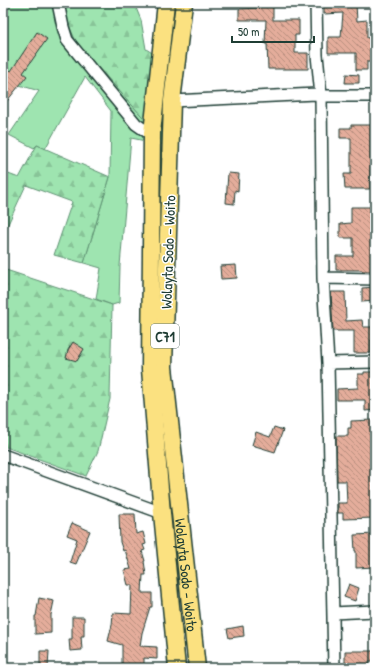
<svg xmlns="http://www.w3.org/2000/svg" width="378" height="671" viewBox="0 0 378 671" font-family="'Patrick Hand',sans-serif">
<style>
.grass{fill:#9ee4b0;stroke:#5e9072}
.forest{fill:url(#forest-firs);stroke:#5e9072}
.building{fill:url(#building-back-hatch);stroke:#1f3d34}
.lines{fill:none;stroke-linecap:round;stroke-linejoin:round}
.minor-casing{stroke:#1f3d34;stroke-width:14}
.highway-casing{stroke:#1f3d34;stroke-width:19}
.minor{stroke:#fff;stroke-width:11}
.highway{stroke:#fbe180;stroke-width:16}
.labels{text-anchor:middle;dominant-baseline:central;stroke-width:3;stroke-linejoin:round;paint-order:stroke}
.shield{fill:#fff;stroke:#627771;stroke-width:1}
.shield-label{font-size:14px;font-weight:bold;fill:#1f3d34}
.street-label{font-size:15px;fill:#1f3d34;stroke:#fff}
</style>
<defs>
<pattern id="forest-firs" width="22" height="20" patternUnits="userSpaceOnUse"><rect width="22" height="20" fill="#9ee4b0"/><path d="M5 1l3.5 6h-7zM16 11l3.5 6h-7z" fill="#88c498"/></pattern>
<pattern id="building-back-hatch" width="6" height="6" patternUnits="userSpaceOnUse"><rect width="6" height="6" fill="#e4ad9b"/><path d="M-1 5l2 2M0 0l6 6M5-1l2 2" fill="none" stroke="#b88e7f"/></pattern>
</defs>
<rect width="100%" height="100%" fill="#fff"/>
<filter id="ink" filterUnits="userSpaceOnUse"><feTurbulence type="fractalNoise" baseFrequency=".025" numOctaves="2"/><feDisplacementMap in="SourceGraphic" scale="8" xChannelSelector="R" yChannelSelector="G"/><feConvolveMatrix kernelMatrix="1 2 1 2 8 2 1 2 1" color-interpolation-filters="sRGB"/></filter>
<g filter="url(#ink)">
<path class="grass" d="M3,3H64L68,23L77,44L151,126L167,128L165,145L131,138L120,266L119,303L112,305L96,299L101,268L84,263L110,177L111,111L85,77L45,149L37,145L34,148L9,135L39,91L3,80Z"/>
<path class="forest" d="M64,3H134L141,20L146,49L157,56L170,69L167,128L151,126L77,44L68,23Z
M37,145L110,177L84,263L54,255L72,202L26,185L3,235V172L19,178Z
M3,269L112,305L110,399L98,451L86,476L3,446Z"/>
<path class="building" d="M260,3H273V20H299V35H295V53H308V69H268L267,44H265L266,20H239V9L260,8Z
M356,4L357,21L367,20V38L375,37V62H367V70H356V53H328V37H341L343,13L324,14V5Z
M37,32L47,39L23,73L27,76L3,106V64L11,71Z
M346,74L359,75V83H345Z
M351,125H371L370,189H345L344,174H351V138H340V128H351Z
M228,173L239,174L238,191L235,190L234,204L226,203Z
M351,207H375L374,271H362V270H336V256H353V238H340V224L351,223Z
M236,265L237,278L221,279L220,266Z
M375,287V301L362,302V288Z
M331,292H345L346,321L362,320L363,327H375V340H371V353H354V331H333Z
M73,342L84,349L77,361L66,358L68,350Z
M364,372H375V410L365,411V400H337V389L358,388V374H364Z
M372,420L373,437L375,438V518L343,519V513H338V503H347L346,481H337L336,436H348V428H351V421Z
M274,427L283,430L275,452L252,445L256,432L270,437Z
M119,514H135L136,534L143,532L146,544L143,545L145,550L142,551L145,561H144L146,575H143L142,593H152V607H150L142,633L140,646L157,647V659L144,658V668H122V645L108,641L112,625L113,613L131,614L132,585H128L124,570L131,569L125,550L123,551L120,542Z
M72,523L90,531L76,564L70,562L77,539L67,535Z
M375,534V567L356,568V551H355L354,535Z
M349,584L359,588L355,601L344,597Z
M39,598L54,601L51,615V633L35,634V616H36Z
M72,617H84V636H81L82,650L70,651L69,639H72Z
M243,626L244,636L229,638L227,629Z
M40,651H49L48,668H40Z
M345,651H375V661H369V668H345Z"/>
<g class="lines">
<g class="minor-casing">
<path id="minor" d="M58,3L63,27L67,40L136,124L146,131L152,133
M316,3L317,55L321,96L323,278L328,363L334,668
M172,101L316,94L321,96H375
M323,278L375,279
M328,363L375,362
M3,455L162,513
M333,613L375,611"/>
</g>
<g class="highway-casing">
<g id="highway">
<path d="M166,3L152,133L150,369L162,513L177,668"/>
<path id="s1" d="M184,3L172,101L164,367L197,668"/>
</g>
</g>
<use href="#minor" class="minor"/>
<use href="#highway" class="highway"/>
</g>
</g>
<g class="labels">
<rect class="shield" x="151" y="324" width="28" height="24" rx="3"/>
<g class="shield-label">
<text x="165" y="336">C71</text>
</g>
<g class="street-label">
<text transform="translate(168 252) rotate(-88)">Wolayta Sodo - Woito</text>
<text stroke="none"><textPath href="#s1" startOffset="574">Wolayta Sodo - Woito</textPath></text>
</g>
</g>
<rect width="378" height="671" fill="none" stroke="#fff" stroke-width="16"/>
<rect x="8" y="8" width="362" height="655" fill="none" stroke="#1f3d34" stroke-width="1.5" filter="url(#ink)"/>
<path d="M232 36v6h82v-6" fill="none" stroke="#1f3d34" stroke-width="2"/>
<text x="238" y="36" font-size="12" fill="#1f3d34" stroke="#ffffff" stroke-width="3" paint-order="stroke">50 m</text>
</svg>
